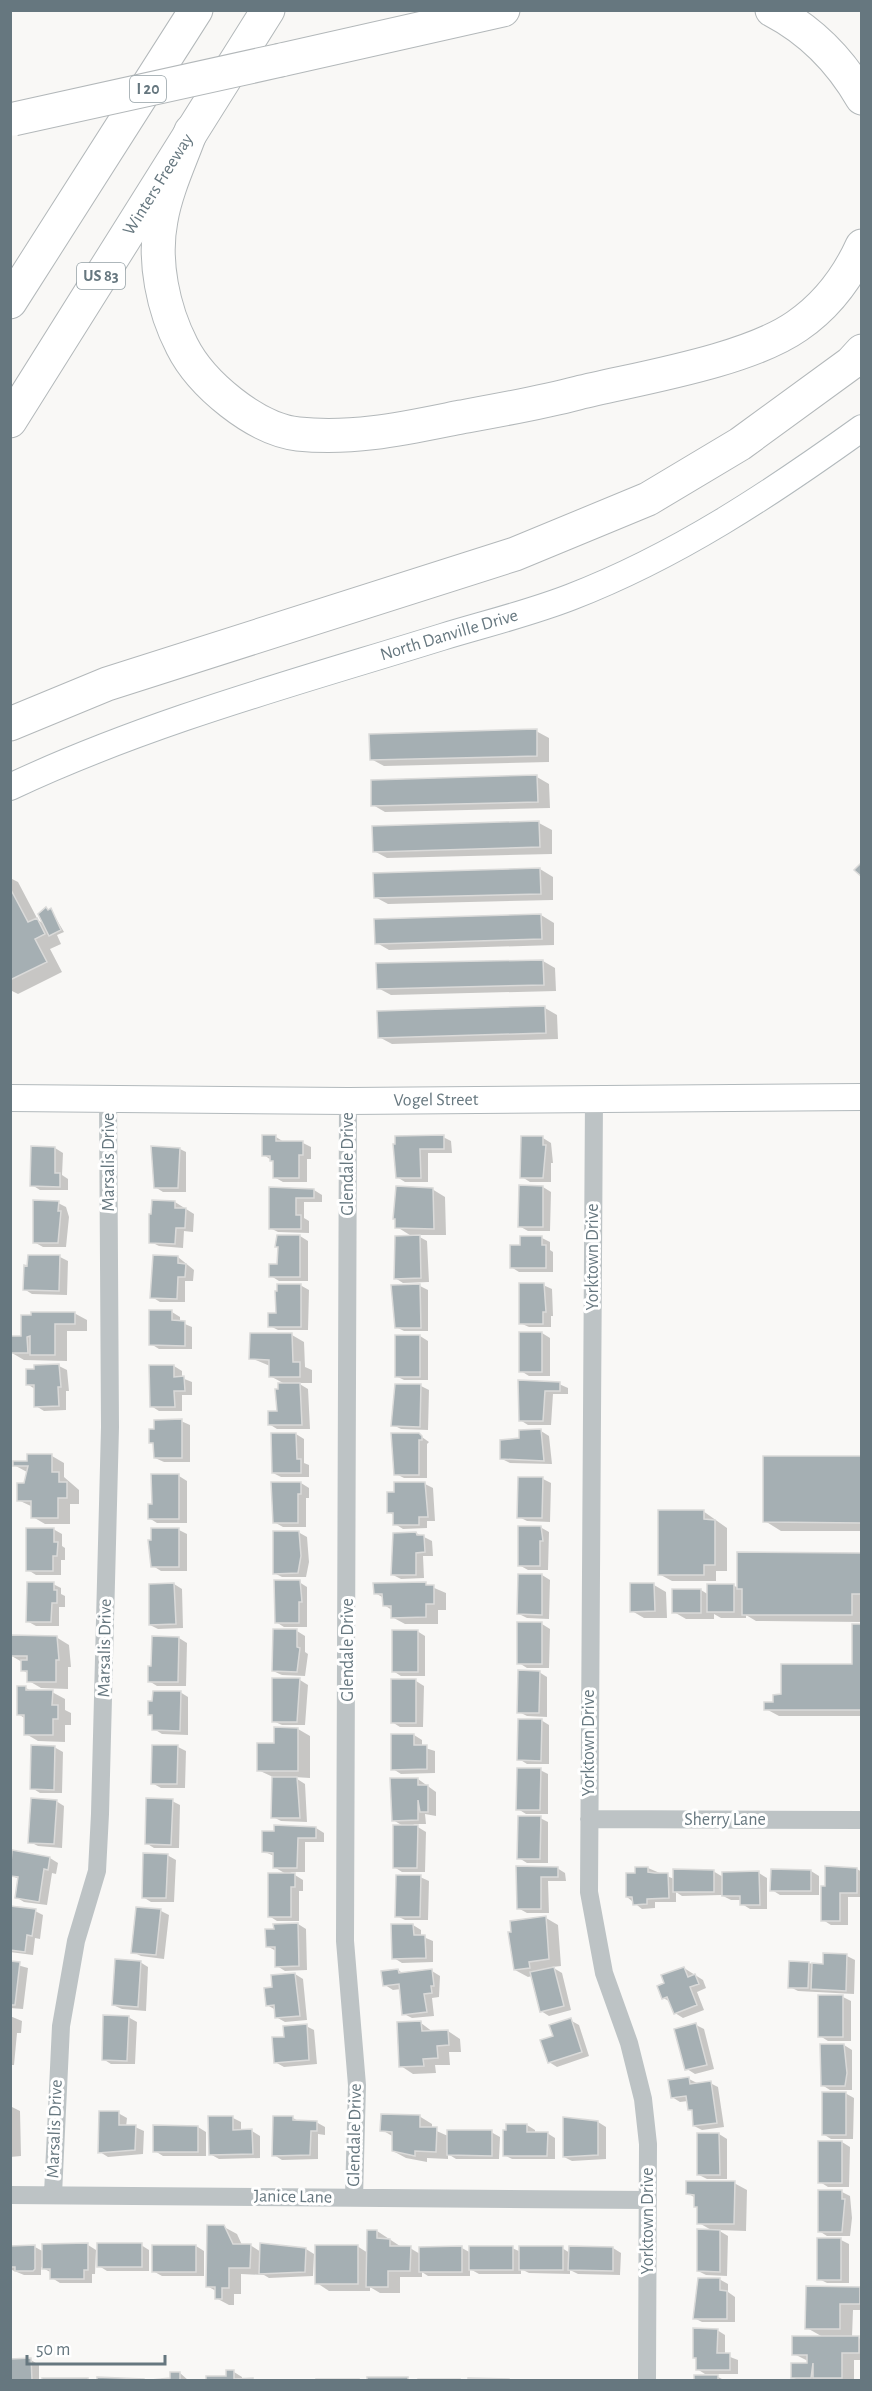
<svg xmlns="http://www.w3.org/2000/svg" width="872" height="2391" viewBox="0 0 872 2391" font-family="'Alegreya Sans',sans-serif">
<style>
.shadow{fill:#0003}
.building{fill:#a5afb3;stroke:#dadad9;stroke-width:1.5}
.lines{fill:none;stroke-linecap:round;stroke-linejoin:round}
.secondary-casing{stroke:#b2b9bc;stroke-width:28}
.highway-casing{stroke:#b3b8ba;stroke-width:35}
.street{stroke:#bdc3c5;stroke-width:18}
.secondary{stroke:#fff;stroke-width:26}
.highway{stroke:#fff;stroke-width:33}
.highway-bridge-casing{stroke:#b3b8ba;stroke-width:35;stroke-linecap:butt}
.highway-bridge{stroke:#fff;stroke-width:33}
.labels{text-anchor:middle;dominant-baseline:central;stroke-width:6;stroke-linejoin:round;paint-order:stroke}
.shield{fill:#fff;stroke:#94a0a5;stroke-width:1.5}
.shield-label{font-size:16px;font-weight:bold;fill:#66777f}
.street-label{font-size:18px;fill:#66777f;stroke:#fff}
</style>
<rect width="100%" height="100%" fill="#f9f8f6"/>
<path class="shadow" d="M536,731L549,738V762L384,766L371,759Z
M537,777L549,784L550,808L385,812L373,805Z
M539,823L552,830V854L387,858L374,851Z
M540,869L553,877V900L388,904L375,897Z
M10,878L18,882L38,920L44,924L46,909L51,910L64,932L57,935L61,944L50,949L62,972L18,994L10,990Z
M541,915L554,923V945L389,950L377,943Z
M543,961L555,968L556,991L391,995L378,988Z
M545,1008L557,1015L558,1039L392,1044L379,1037Z
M276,1137L284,1142L303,1143L311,1147V1159H307V1182H283L274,1177V1162L264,1155Z
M443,1137L451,1141L452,1153H428V1182H405L397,1177V1146Z
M543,1138L551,1143L553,1163H551V1182H530L522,1177Z
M55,1148L63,1153L62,1175L68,1179V1190H40L32,1185Z
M153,1148H178L186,1152V1192H163L155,1187Z
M543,1187L551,1192L550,1231H528L519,1226Z
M270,1188L314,1190L322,1195V1202H304V1218L309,1221V1233L278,1232L270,1228Z
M432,1189L445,1197L446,1235H416L427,1241L429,1282L403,1283L395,1278L394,1254L413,1237L397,1227Z
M34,1202L58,1203L66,1207L69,1217L66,1247H43L34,1242Z
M175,1202L194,1214L193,1232L184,1231L183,1248L159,1246L151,1242Z
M300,1236L308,1241V1281H279L271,1276L279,1266V1248Z
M521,1237L542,1238L550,1242V1250L553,1252V1272H519L511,1267L521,1246Z
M29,1256L60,1257L68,1261L67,1295L32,1294L24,1289Z
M178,1257L194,1270L193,1281H185V1302H160L152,1297Z
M300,1285L309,1290L308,1330H278L270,1326Z
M543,1285L552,1289L553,1316H551V1327H529L520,1323Z
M420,1286L428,1290V1331H404L396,1327Z
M172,1312L180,1317V1322L192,1327V1349H159L151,1344Z
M74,1313L87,1320V1331H67V1361L24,1360L12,1353L23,1338Z
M542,1333L550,1338V1376H529L521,1371Z
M292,1335L304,1342L305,1367L312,1370V1383H298L308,1389L310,1429H277L269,1424L279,1412L285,1384L270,1376V1366L251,1358Z
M420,1336L428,1341V1380H404L396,1376Z
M59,1366L67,1370L69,1391H66V1410L44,1411L36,1406L35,1389L27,1384Z
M174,1366L182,1371V1378L192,1382V1395H182V1411H159L151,1406Z
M520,1381L559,1384L568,1388V1394H553L551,1425H528L520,1420Z
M421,1386L429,1390L428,1430L401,1429L393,1425Z
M181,1421L190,1425V1462H164L155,1458V1445L150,1442Z
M541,1431L549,1436L552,1464L510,1463L502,1459L521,1439Z
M296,1434L304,1439V1463L309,1465V1477H281L273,1473Z
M419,1435L429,1442L427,1444V1478H404L396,1474Z
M52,1456L64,1463V1477L79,1490V1504H70V1524H45L33,1517V1507L18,1500L26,1485L27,1472L14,1465Z
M862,1458V1531H781L765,1521Z
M152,1475L179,1476L187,1481V1523H157L149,1518L154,1506Z
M543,1479L551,1483L550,1522L527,1521L519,1517Z
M301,1483L309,1488V1498H306V1527H283L274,1522Z
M425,1484L433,1488L435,1521H427V1528L403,1529L395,1524V1516L389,1512L395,1494Z
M703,1511L727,1528V1571H716V1581H672L659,1574Z
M540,1527L549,1532L548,1570H528L519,1565Z
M53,1529L62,1534V1546L65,1548V1560H61V1575H36L28,1570Z
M179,1530L187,1534V1571H161L153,1566Z
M298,1532L307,1537L309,1562L306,1577H282L274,1573Z
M416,1533L432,1541L433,1556H423L424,1578L401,1579L393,1575Z
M862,1554V1622L756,1621L746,1615V1618H721L714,1614V1619H686L674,1612V1590H701L709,1595L733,1585L738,1588Z
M520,1575H542L550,1580L549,1619L527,1618L519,1614Z
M299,1582L307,1587V1627H284L276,1622Z
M53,1584L61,1588V1594L65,1596V1607H59V1626H36L27,1621Z
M174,1584L182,1589L183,1628L158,1629L150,1625Z
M425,1584L446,1593V1610H438V1624H405L392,1617V1610L384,1605V1598L375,1593Z
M654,1585L666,1592L667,1618H644L632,1611Z
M542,1624L550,1629L549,1668H527L519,1663Z
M862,1626V1716H779L766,1709L782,1696L853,1666Z
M297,1631L305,1636V1652L308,1654L305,1676L282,1675L273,1671Z
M417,1631L425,1636V1676H401L393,1671Z
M56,1637L69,1645L71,1667H68V1689L41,1688L29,1681V1674L22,1670V1662L10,1655Z
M179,1638L187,1643L186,1686H157L149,1681Z
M539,1672L547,1677V1717L527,1716L519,1712Z
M273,1680H300L308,1685L305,1725H282L273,1721Z
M416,1681L424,1686L423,1727H400L392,1722Z
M26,1688L33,1692H52L65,1699V1710L71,1713V1725H65V1742L38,1741L26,1734V1719L18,1714Z
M180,1692L188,1697V1735L162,1734L154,1729V1717L150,1714Z
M541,1720L549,1725V1764H527L519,1759Z
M298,1729L310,1736V1778L294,1777L305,1784L307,1822L281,1821L273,1817V1777L258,1770L275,1745Z
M414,1735L422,1740V1747L435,1751V1773L401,1774L393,1769Z
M153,1746L178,1747L186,1751L185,1788H161L152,1783Z
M54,1747L63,1752L62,1793H40L32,1788Z
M540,1770L548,1774V1814H526L518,1809Z
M418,1779L436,1792V1816L425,1814L426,1824H413L426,1832L425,1872H402L394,1867L405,1827L393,1820Z
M56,1801L64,1806L62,1848L38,1846L30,1842Z
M172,1801L180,1805L179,1848H154L146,1843Z
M540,1818L548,1822V1863H527L519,1858Z
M316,1828L324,1833V1842H305V1872H290L303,1880V1891H299V1921H277L269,1916L288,1875L274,1867V1856L263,1851Z
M13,1852L50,1858L58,1863L56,1874L52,1873L47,1905L24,1902L16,1897L19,1879L10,1875Z
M167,1855L176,1860L174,1902H151L143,1897Z
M517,1868H557L565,1873L566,1881H548L549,1913H527L518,1908Z
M648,1868L674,1879L713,1871L723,1877L759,1873L767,1878V1909H750L742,1904V1900H731L721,1895L682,1896L676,1892V1902H655V1908L642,1909L627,1897L637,1874Z
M857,1869L862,1872V1897H848V1925H831L823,1920V1888Z
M811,1871L819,1876V1895H780L772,1890Z
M420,1877L429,1881L428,1920H405L397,1916Z
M10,1909L35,1911L43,1915L40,1939L35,1938L33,1955L10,1952Z
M161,1911L169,1915L164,1959L141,1956L133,1952Z
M546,1918L558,1925L561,1966L552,1967L562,1973L571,2010L549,2016L541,2011L532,1976L528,1977L515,1970Z
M298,1924L306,1929L307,1970L285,1971L277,1966L276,1951L267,1946Z
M413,1925L421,1930V1936L433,1941V1962L402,1963L394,1958Z
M847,1956L855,1960L854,1994L798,1991L790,1987L808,1963L824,1966Z
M140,1962L148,1967L146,2011L122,2009L113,2005Z
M10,1963L28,1968L23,2009L10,2008Z
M684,1968L703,1980L706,1988L697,1992L704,2010L683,2018L675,2013L671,2002L663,1998L666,1984Z
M398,1970L404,1974L432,1971L440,1976L439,1997L432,1998L434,2016L412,2018L404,2014L401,1989L393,1990L385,1985Z
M295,1974L303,1979L307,2020L285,2022L276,2017V2010L267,2005L274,1988Z
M843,1997L851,2001V2041H828L820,2036Z
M10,2016L22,2021L21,2033H17L14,2065H10Z
M128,2017L137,2022L135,2064H111L103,2059Z
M570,2020L579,2025L589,2056L557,2067L549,2062L554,2037Z
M421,2023L433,2032L448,2031L460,2039L461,2052H449L450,2065H435L436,2073L413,2074L401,2066Z
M696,2025L704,2029L714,2069L695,2074L687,2069Z
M306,2026L314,2030L317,2064L284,2067L275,2062L285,2038Z
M844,2045L852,2050V2090H830L822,2085Z
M689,2079L697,2083H710L718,2087L724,2127L702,2130L694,2126V2112L690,2109L688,2101L680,2102L672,2097Z
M845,2093L854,2098L853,2139H831L823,2134Z
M10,2106L20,2111L21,2156L10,2157Z
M118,2113L127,2118L126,2127H135L144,2131L143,2154L108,2157L100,2152Z
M419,2116L432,2124V2129L448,2136L491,2132L500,2137L499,2159H456L448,2154V2159L427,2158V2162L406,2158L393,2151L394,2137L382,2130Z
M233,2118L241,2122V2131H252L260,2136V2158L219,2159L210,2154Z
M293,2118L300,2122H316L325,2127V2135L318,2134V2159L282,2160L274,2155Z
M565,2119L598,2122L606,2127V2159L572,2161L564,2157Z
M527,2125L535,2130V2133H547L555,2138V2159H512L504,2155L507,2132Z
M198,2127L206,2132V2156H163L155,2151Z
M719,2134L727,2139V2179H707L699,2175Z
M842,2142L850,2147L849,2187H828L820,2182Z
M734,2183L747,2190L746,2231L718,2230L728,2236L727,2276L706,2275L698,2271L713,2231L699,2223V2208L695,2206V2198L688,2193Z
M842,2192L850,2196L852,2218L850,2236H827L819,2231Z
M224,2227L237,2234L242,2245H250L261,2252L306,2249L314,2254L313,2276L269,2278L264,2275L241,2274V2294H234V2305H229L216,2298V2291L207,2286Z
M368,2231H377L403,2248H410L420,2254L462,2248L471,2253L512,2248L521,2252L562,2248L570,2253L613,2248L621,2253L620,2275L578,2274L570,2270V2274L529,2273L521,2269V2274H479L470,2269V2276H428L422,2272V2277H400V2293H380L370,2287V2291H329L317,2283L357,2246L368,2253Z
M819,2240H841L849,2244V2283H827L819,2279Z
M88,2245L96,2250L95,2274H92V2283H60L52,2278V2273L41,2267V2275H24L12,2270L10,2276V2247H35L44,2252Z
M141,2245L149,2250V2271H107L99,2266Z
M196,2246L204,2251V2276H162L153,2271Z
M719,2279L728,2284V2292L735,2297V2322H702L694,2318Z
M860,2289L862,2310H853L852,2337L862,2339V2360H854V2380H798L792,2377L808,2364V2361L794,2354L823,2337L807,2328Z
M717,2330L725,2335V2355L738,2360V2374H705L697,2369V2359L694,2358Z
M10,2360H31L39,2365V2380H10Z
M227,2372H234L242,2377V2380H254H207V2378H227Z
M180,2373L188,2380H157L172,2379Z
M696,2377H718L724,2380H696Z
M99,2379L144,2380H99Z
M368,2379H408L411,2380H368Z
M470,2379L509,2380H470Z"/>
<path class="building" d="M537,729V756L370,760L369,734Z
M537,775L538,802L371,806V780Z
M539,821L540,847L373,852L372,826Z
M862,862V877L854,870Z
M540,868L541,894L374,898L373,873Z
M10,888L28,922L37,918L45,934L35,939L47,962L10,980Z
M46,907L48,910L51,908L61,930L49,936L38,914Z
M541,914L542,939L375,944L374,919Z
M543,960L544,985L377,989L376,963Z
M545,1006L546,1033L378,1038L377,1011Z
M262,1135H276V1141H303V1155H299V1178H273V1161H270V1156H262Z
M444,1135V1149H420L421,1178H396L393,1144H395V1136Z
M521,1136H543V1145H546L543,1178H520Z
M31,1146L55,1147V1173H60V1187L30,1186Z
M151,1146L180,1148L178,1188H154Z
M519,1185L543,1186V1227H518Z
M396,1186L433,1188L434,1229L395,1228V1219H393Z
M269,1187L314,1189V1198H296V1215H301V1229H269Z
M33,1200L59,1201L58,1211H61L58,1243H33Z
M152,1200L175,1201V1208H186L185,1228H176L175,1244L149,1243V1214H151Z
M277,1235H300V1277H269V1264H277L278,1247H275Z
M420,1235L421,1278L394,1279L395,1236Z
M520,1236H542V1245H546V1268H510V1245H520Z
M28,1255H60L59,1291L23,1290L24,1265L27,1266Z
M153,1255L178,1256V1263L186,1264L185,1277H178L177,1299L150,1298Z
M519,1283H544L546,1312H543V1324H519Z
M277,1284H301V1327H268V1313H276L275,1291H277Z
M420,1284L421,1328H395L391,1285Z
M149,1310H172V1320L185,1321V1346L149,1345Z
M31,1312H75V1324H55V1355H30V1336L27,1337L28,1353H10V1336H21V1315H31Z
M519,1332H542V1372H519Z
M250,1333H292L293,1362H300V1377H269V1360L249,1359Z
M395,1335H420V1377H395Z
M59,1364L61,1387H58L59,1406L34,1407V1385H26V1369H34V1365Z
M149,1365H174V1377L184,1376L185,1391H174L175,1407H150Z
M518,1380L560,1382V1391H545L543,1421H519Z
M278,1383H300L302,1425H268V1411H277L275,1389H278Z
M395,1384H421L420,1427L391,1426Z
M182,1419V1458H154L153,1443H149V1429H154V1420Z
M541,1429L544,1461L500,1459V1440L519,1438V1430Z
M271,1433H296L297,1459H301V1473H272Z
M391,1433H419L422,1436V1440H419V1475H394Z
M27,1454H52V1472H59V1482H67V1498H58V1518H31V1501H17V1483H24L28,1466H13V1461H27Z
M763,1456H862V1523L763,1522Z
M151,1474H179V1519H148V1504H152Z
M518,1477H543L542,1518H517Z
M271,1482H301V1494H298V1523H273Z
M394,1482H425L428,1517H419V1525H393V1513H387V1492H394Z
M658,1510H704V1519L715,1520V1565H704V1575H658Z
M518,1526H541L543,1541H540V1566H518Z
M26,1528H54V1542H58L57,1556H53V1571H26Z
M151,1528H179V1567H151L148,1540H151Z
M273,1531H299L301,1556L298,1573L273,1574Z
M416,1532L417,1535H424L425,1552L416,1553V1575H391L393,1533Z
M737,1552L862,1553V1594H852V1615H742V1589H737Z
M518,1574H542V1615L517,1614Z
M274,1580H300L302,1602H299V1623H275Z
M27,1582H54V1590H57V1603H52L51,1622H26Z
M426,1582V1585H434V1604H426V1617L391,1618V1606H383L382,1594H374L373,1583Z
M174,1583L176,1624L149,1625V1584Z
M630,1583H654L655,1611L630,1612Z
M707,1584H734V1612H707Z
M672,1589H701V1613H672Z
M517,1622H542V1664H517Z
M852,1624H862V1710H764V1702H773V1695L781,1694V1664H852Z
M273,1629H297V1647L300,1648L297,1672L272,1671Z
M392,1630H418V1672H392Z
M10,1635L57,1636L59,1660H56V1682H27V1671H21V1660H27V1656H10Z
M152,1636L179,1637L178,1682H148V1666H151Z
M518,1670L540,1671L539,1713H517Z
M272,1678H300L297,1722H272Z
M391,1679H416V1723H391Z
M17,1686H26V1690H53L52,1705H58V1719H53V1735H24V1715H17Z
M153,1691H181L180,1731L152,1730V1715H148V1701H152Z
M518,1719H542L541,1761L517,1760Z
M274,1727L298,1728V1771H257V1743H274Z
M391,1734H414V1745H427V1769L391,1770Z
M31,1745L55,1746L54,1790L30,1789Z
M152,1745H178L177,1784H151Z
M517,1768H541L540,1810H516Z
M272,1777H297L300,1818H271Z
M390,1778H418V1785H428V1812H420L418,1800V1820L392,1821Z
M31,1798L57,1800L54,1844L28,1843Z
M146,1798L173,1799L171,1845L145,1844Z
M518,1816H541L540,1859H517Z
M274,1825L316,1827V1838H298L297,1868H273V1853L262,1852V1831H274Z
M393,1825H418L417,1868H393Z
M12,1850L50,1857L48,1870L44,1869L39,1902L15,1898L18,1877L10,1876Z
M143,1853L168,1854L166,1898H142Z
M516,1866L558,1867V1877H541V1909H517Z
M825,1866L857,1868V1893H840V1921H821V1886H825Z
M635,1867H648V1872L655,1873H668L669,1898L647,1899V1904L633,1905L632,1897H626V1873H635Z
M673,1869L714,1870V1892H673Z
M771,1869L811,1870V1891H770Z
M759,1871L760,1905H740V1896H722V1872Z
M268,1873H295V1887H291V1917H268Z
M396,1875H421L420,1917H395Z
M10,1906L36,1909L32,1936L27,1935L25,1952L10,1950Z
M136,1907L161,1909L156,1955L131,1953Z
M546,1916L549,1959L529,1962L530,1968L514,1970L508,1932H511L510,1921Z
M298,1923L299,1966L275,1967V1947H266L265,1929H274L273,1924Z
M391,1924H413L414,1935H425L426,1958L392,1959Z
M823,1953L847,1954L846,1991L811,1989L812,1963L823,1964Z
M115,1959L141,1961L138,2007L112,2005Z
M10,1961L20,1962L15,2005H10Z
M789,1961L809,1962L808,1988H788Z
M554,1967L564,2006L540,2012L530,1972Z
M684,1967L688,1977L695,1974L699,1984L690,1987L697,2005L674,2014L667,1997L662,1999L657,1986L664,1983L661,1975Z
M398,1969L399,1973L432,1969L434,1986H431L432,1993L424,1994L427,2012L402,2015L399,1984L383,1986L381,1971Z
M295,1973L300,2016L275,2018L274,2005L266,2006L264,1988L272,1987L271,1975Z
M818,1995H843V2037H818Z
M103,2015L129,2016L127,2061L102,2060Z
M571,2018L582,2052L548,2063L540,2040L553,2036L549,2025Z
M421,2021L422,2031L448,2030L449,2045L437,2046L438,2058L423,2059L424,2066L399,2067L397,2022Z
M696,2023L707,2065L685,2070L674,2029Z
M307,2024L309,2060L274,2063L272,2037H284L283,2026Z
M820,2044H844L847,2073L845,2086H821Z
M689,2077L690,2084L711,2081L717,2123L693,2126L692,2110H688L686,2096L671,2098L668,2080Z
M822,2092H846V2135H822Z
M99,2111H119V2125H136L135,2150L98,2153Z
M381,2114L420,2115V2127H437L436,2152L415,2151V2156L392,2151V2132L380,2131Z
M208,2116H233V2130L252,2129L253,2154L209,2155Z
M273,2116H293V2120L317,2121V2131H311L310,2155L272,2156Z
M563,2117L598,2121V2155L563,2157Z
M506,2124H527V2132H548L547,2156H503V2130H506Z
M153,2125L198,2126V2152H153Z
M447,2130H492V2156L447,2155Z
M697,2133H719L720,2175H697Z
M818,2141H842V2183H818Z
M686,2181H735L734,2224H697V2207H694V2195L686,2194Z
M818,2190H842V2199H845L842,2232H818Z
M207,2225H224L233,2244H251L250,2268H229V2288H222V2299H215V2287H206Z
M697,2229L720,2230V2272L697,2271Z
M367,2230H377V2238L390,2239V2246H411L410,2271H388V2287H366Z
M817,2238H841V2280H817Z
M88,2243V2270H84V2279H50V2269H42V2244Z
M97,2243H142V2267H97Z
M260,2243L306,2248L305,2272L259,2274Z
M35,2245V2269L33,2271H15V2267H10V2246Z
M152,2245H196V2272H152Z
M315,2245H358V2284H315Z
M462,2246V2272H419V2247Z
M469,2246H513V2270H469Z
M519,2246H563V2270H519Z
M569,2246L613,2247V2271L568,2270Z
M698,2278H720V2290L727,2291V2319H693Z
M806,2286L860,2287V2304H840V2329H805Z
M693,2328L718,2329L717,2353H730V2370H696V2358H693Z
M792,2336H859V2353H842V2378H813V2363L811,2378H791V2363H807V2355H792Z
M31,2358L32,2380H10V2359Z
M226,2370H234V2379L253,2378V2380H206V2376H226Z
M170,2372H180V2380H197H151L170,2378Z
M694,2375H718V2380H694Z
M97,2377L144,2379V2380H97Z
M367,2377H408V2380H367Z
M42,2378H88V2380H42Z
M468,2378L509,2379V2380H468Z
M316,2379H359V2380H316Z
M418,2379H460V2380H418Z"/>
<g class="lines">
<g class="secondary-casing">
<g id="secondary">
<path id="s1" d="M10,787C148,722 297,682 442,637C485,624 530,613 571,597C677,556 770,494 862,428"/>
<path id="s2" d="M10,1098L348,1101L862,1097"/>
</g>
</g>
<g class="highway-casing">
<g id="highway">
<path d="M772,10C812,31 840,60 862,98"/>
<path d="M281,60L503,10"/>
<path d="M191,131C181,159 166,190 161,220C153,261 163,309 182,346C201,384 255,429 298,434C354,440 406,428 461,417C500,410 540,403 578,393C640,378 747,361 797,326C826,306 847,279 862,246"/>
<path d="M10,302L196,10"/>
<path id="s3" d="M10,421L268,10"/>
<path d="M10,724L107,684L515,554L648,499L740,444L851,363L862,351"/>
</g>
</g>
<path class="street" d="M594,1098L589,1892L604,1973L629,2043L643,2099L648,2144L647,2380
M348,1101L345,1941L357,2085L354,2198
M589,1819L862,1820
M53,2194L61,2026L76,1941L97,1871L100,1814L110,1427L108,1097
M10,2195L648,2200"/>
<use href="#secondary" class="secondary"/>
<use href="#highway" class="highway"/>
<g class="highway-bridge-casing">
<path id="highway-bridge" d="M14,119L281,60"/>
</g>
<use href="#highway-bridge" class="highway-bridge"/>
</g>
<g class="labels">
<g class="shield">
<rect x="130" y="76" width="36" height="26" rx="4.5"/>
<rect x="77" y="263" width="48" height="26" rx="4.5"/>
</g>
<g class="shield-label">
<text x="148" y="89">I 20</text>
<text x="101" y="276">US 83</text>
</g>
<g class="street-label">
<text stroke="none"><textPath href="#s3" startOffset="279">Winters Freeway</textPath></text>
<text stroke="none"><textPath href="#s1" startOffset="465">North Danville Drive</textPath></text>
<text stroke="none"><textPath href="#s2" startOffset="426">Vogel Street</textPath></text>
<text transform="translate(109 1162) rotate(-90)">Marsalis Drive</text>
<text transform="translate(348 1164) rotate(-90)">Glendale Drive</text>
<text transform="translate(593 1257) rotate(-90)">Yorktown Drive</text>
<text transform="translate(105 1648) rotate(-89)">Marsalis Drive</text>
<text transform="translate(348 1650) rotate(-90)">Glendale Drive</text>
<text transform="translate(589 1743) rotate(-90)">Yorktown Drive</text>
<text x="725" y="1820">Sherry Lane</text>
<text transform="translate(55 2129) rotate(-88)">Marsalis Drive</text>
<text transform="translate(355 2135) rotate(-89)">Glendale Drive</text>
<text transform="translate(293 2197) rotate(1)">Janice Lane</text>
<text transform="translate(648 2221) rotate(-90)">Yorktown Drive</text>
</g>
</g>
<rect width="872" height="2391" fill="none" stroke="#66777f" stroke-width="24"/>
<path d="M27 2355v9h138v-9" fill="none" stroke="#66777f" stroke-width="3"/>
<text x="36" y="2355" font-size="18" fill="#66777f" stroke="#ffffff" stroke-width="4.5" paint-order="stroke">50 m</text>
</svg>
